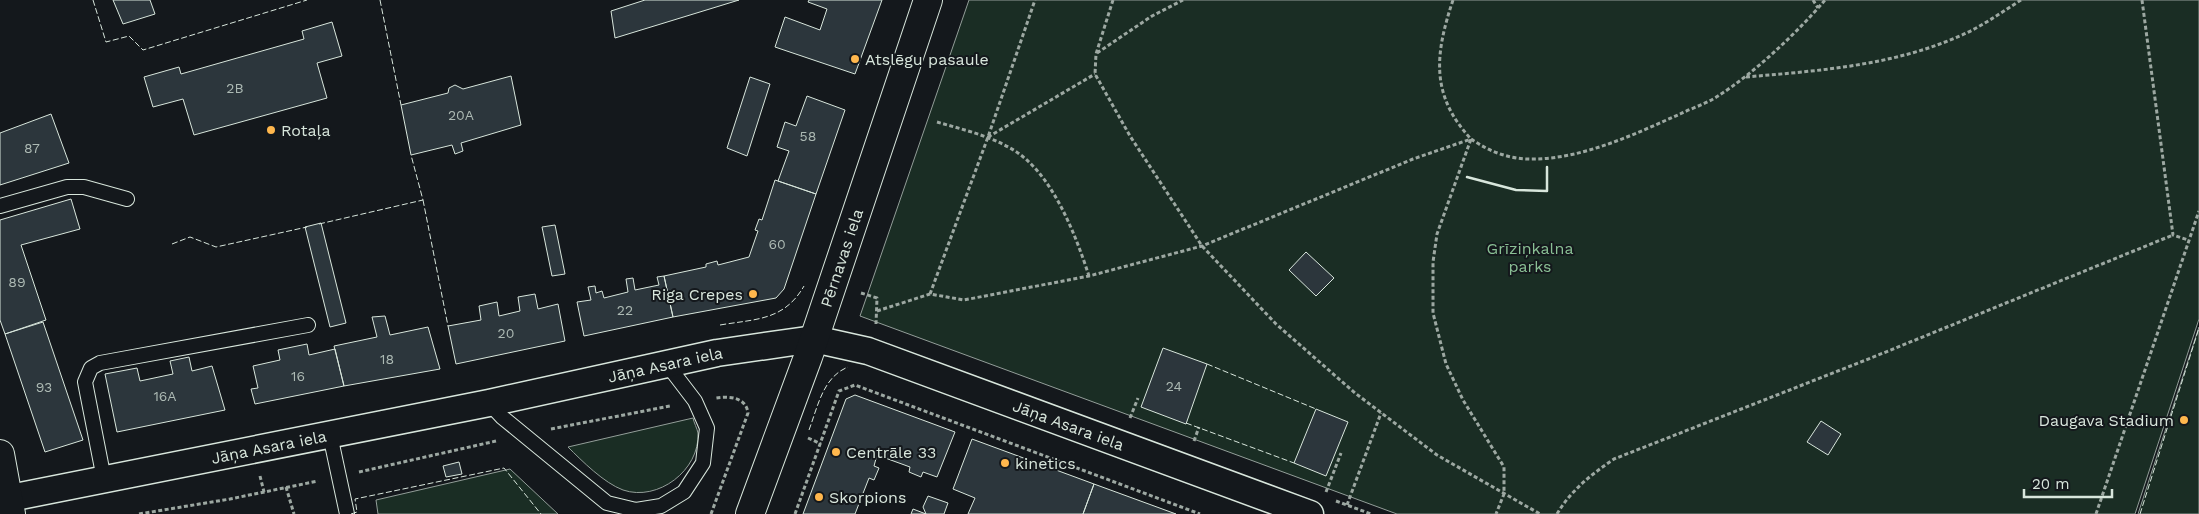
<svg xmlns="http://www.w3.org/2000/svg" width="2199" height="514" viewBox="0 0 2199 514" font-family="'Work Sans',sans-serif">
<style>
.green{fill:#1a2d24;stroke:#939e99}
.building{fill:#2c363c;stroke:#d8e6dc}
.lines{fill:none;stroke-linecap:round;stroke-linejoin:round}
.service-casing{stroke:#d8e6dc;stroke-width:16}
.minor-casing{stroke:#d8e6dc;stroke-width:29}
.tertiary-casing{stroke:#d8e6dc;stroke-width:30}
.primary-casing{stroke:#d8e6dc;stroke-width:30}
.path{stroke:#9da8a2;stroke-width:3;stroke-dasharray:4 2.5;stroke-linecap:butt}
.service{stroke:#14181c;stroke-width:14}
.minor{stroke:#14181c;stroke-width:26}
.tertiary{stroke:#14181c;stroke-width:28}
.primary{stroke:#14181c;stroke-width:28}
.fence{stroke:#d8e6dc;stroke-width:1;stroke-dasharray:6 2.5;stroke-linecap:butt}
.wall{stroke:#d8e6dc;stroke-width:2.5}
.poi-dot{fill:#ffb74d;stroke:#14181c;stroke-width:2}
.labels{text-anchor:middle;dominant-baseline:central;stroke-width:4;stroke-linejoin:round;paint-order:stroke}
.number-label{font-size:14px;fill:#adbab4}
.poi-label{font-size:16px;fill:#d8e6dc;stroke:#14181c;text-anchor:start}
.park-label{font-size:16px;fill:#8ac095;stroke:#14181c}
.street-label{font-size:16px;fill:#d8e6dc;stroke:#14181c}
</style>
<rect width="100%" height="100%" fill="#14181c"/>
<path class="green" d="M969,0H2199V319L2135,514H1397L860,316Z
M2199,327V514H2138Z
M693,418C694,423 697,428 698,433C700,470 658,502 623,490C604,483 582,461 568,447Z
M510,469L558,514H378L376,500Z"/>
<path class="building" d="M113,0H150L155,14L123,24Z
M645,0H739L615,38L611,11Z
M809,0H882L855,74L775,47L785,17L820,30L827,9L808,2Z
M332,22L342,56L317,63L327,98L194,135L183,99L153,107L144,77L179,67L181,74L304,39L302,31Z
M511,76L521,125L461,143L463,151L455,154L452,145L411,155L401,105L448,93L449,88L455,85L463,89Z
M750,77L770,84L747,156L727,148Z
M807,96L845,110L816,194L778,181L789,151L777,147L785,122L796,126Z
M51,114L69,163L0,185V133Z
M775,180L816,194L784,289L776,298L673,317L664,276L706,267V264L717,261L718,265L749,257L758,231L755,230L759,219L762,220Z
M71,199L80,229L21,245L46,320L5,334L0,320V220Z
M321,223L346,323L330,327L305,227Z
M555,225L565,274L552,276L542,227Z
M1306,252L1334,278L1316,296L1289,270Z
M664,276L673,317L584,336L577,302L591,300L588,287L595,286L596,293L602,291L604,298L628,292L626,279L633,278L635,290L659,285L657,277Z
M535,294L538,309L558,304L565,341L456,364L448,326L481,320L479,306L497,302L499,316L520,311L518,297Z
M385,316L390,335L428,327L440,369L344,386L334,346L377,337L372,317Z
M43,322L83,440L45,452L5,334Z
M307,344L309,355L335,349L344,386L255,404L251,389L258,388L253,366L280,360L278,350Z
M1163,348L1207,364L1186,424L1141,407Z
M189,357L192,371L212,366L225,410L117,432L105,374L137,368L140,381L173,374L170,361Z
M855,395L955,432L937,477L923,472L921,477L909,472L910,467L877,455L874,466L879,468L874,480L869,478L855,514H803L846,399Z
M1316,409L1348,422L1326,476L1294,463Z
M1821,421L1841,434L1828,455L1807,442Z
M972,439L1094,484L1083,514H968L975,498L953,489Z
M459,462L462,474L446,477L443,466Z
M1094,484L1176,514H1083Z
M928,496L948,503L944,514H911L913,509L926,514L923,507Z"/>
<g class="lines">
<g class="service-casing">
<path id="service" d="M0,206L67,187H84L127,199
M489,403L502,417L607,503L636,510L661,506L684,492L703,463L707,428L695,401L666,363
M330,435L347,514
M104,479L85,382L91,368L100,363L308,325"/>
</g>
<g class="minor-casing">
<g id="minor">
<path id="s1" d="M0,500L489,403L717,353L814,339L868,351L1310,514"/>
</g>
</g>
<g class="tertiary-casing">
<path id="tertiary" d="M0,454L11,514"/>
</g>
<g class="primary-casing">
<g id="primary">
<path id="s2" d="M750,514L808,357L928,0"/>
</g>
</g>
<path class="path" d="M1113,0L1096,54L1095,74L1130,136L1202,246L1276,324L1355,393L1437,455L1540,514
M1453,0C1435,54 1430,95 1471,139L1437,234L1433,262V313L1446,364L1463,400L1504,467V494L1496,514
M1813,0L1818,8
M2142,0L2173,235L2188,240
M1097,53L1152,16L1183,0
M1746,77C1816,71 1889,66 1955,38C1978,29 1999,14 2021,0
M937,122C961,129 987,135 1010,148C1051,170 1075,233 1089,276
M988,137L1095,74
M861,293L877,298L876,324
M930,294L988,137L1035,0
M877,311L930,294L964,300L1089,276L1202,246L1413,159L1471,139C1490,152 1511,160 1535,159C1585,158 1635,134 1680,114C1692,108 1706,104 1718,96C1753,74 1798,32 1825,0
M1130,418L1138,398
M551,429L670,406
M808,438L821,444
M1194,441L1199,427
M359,472L496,441
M260,476L264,492
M286,487L294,514
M1326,492L1341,453
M1336,501L1371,514
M1347,505L1381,413
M139,514L230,499L318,481
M711,514L748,413C746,397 729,396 716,398
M795,514L839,391L855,385L1200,514
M1557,514C1571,490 1592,474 1614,459L1871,358L2173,235
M2096,514L2199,211"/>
<use href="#service" class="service"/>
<use href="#minor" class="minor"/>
<use href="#tertiary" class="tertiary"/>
<use href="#primary" class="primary"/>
<path class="fence" d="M93,0L106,42L129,36L143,50L307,0
M380,0L401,105
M423,200L448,326
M319,224L423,200L411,155
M172,244L190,237L216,247L307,227
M720,325C755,319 784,321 804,286
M1207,364L1316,409
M1186,423L1294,463
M809,430C818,406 823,377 848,367
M351,514L357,512L355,499L504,468L541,514
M2140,514L2199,328"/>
<path class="wall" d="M1467,177L1516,190L1547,191V167"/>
</g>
<g class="poi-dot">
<circle cx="855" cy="59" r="5"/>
<circle cx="271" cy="130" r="5"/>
<circle cx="753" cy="294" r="5"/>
<circle cx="2184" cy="420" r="5"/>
<circle cx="836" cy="452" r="5"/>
<circle cx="1005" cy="463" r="5"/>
<circle cx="819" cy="497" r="5"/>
</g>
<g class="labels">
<g class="number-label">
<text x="235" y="88">2B</text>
<text x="461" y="115">20A</text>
<text x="808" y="136">58</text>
<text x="32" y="148">87</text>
<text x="777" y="244">60</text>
<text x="17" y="282">89</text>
<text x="625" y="310">22</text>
<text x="506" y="333">20</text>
<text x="387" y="359">18</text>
<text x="298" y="376">16</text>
<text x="1174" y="386">24</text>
<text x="44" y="387">93</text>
<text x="165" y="396">16A</text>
</g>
<g class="poi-label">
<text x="865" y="59">Atslēgu pasaule</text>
<text x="281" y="130">Rotaļa</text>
<text x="743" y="294" text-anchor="end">Riga Crepes</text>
<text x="2174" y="420" text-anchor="end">Daugava Stadium</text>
<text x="846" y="452">Centrāle 33</text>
<text x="1015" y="463">kinetics</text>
<text x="829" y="497">Skorpions</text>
</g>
<g class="park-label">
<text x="1530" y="248">Grīziņkalna<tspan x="1530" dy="18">parks</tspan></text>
</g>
<g class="street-label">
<text stroke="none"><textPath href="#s2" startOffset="272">Pērnavas iela</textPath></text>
<text stroke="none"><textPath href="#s1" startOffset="679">Jāņa Asara iela</textPath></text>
<text stroke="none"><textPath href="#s1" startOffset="1099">Jāņa Asara iela</textPath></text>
<text stroke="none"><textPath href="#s1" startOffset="274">Jāņa Asara iela</textPath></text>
</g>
</g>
<path d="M2024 489v8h88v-8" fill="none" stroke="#d8e6dc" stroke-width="2.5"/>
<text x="2032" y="489" font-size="15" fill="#d8e6dc" stroke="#14181c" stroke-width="4" paint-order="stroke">20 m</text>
</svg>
